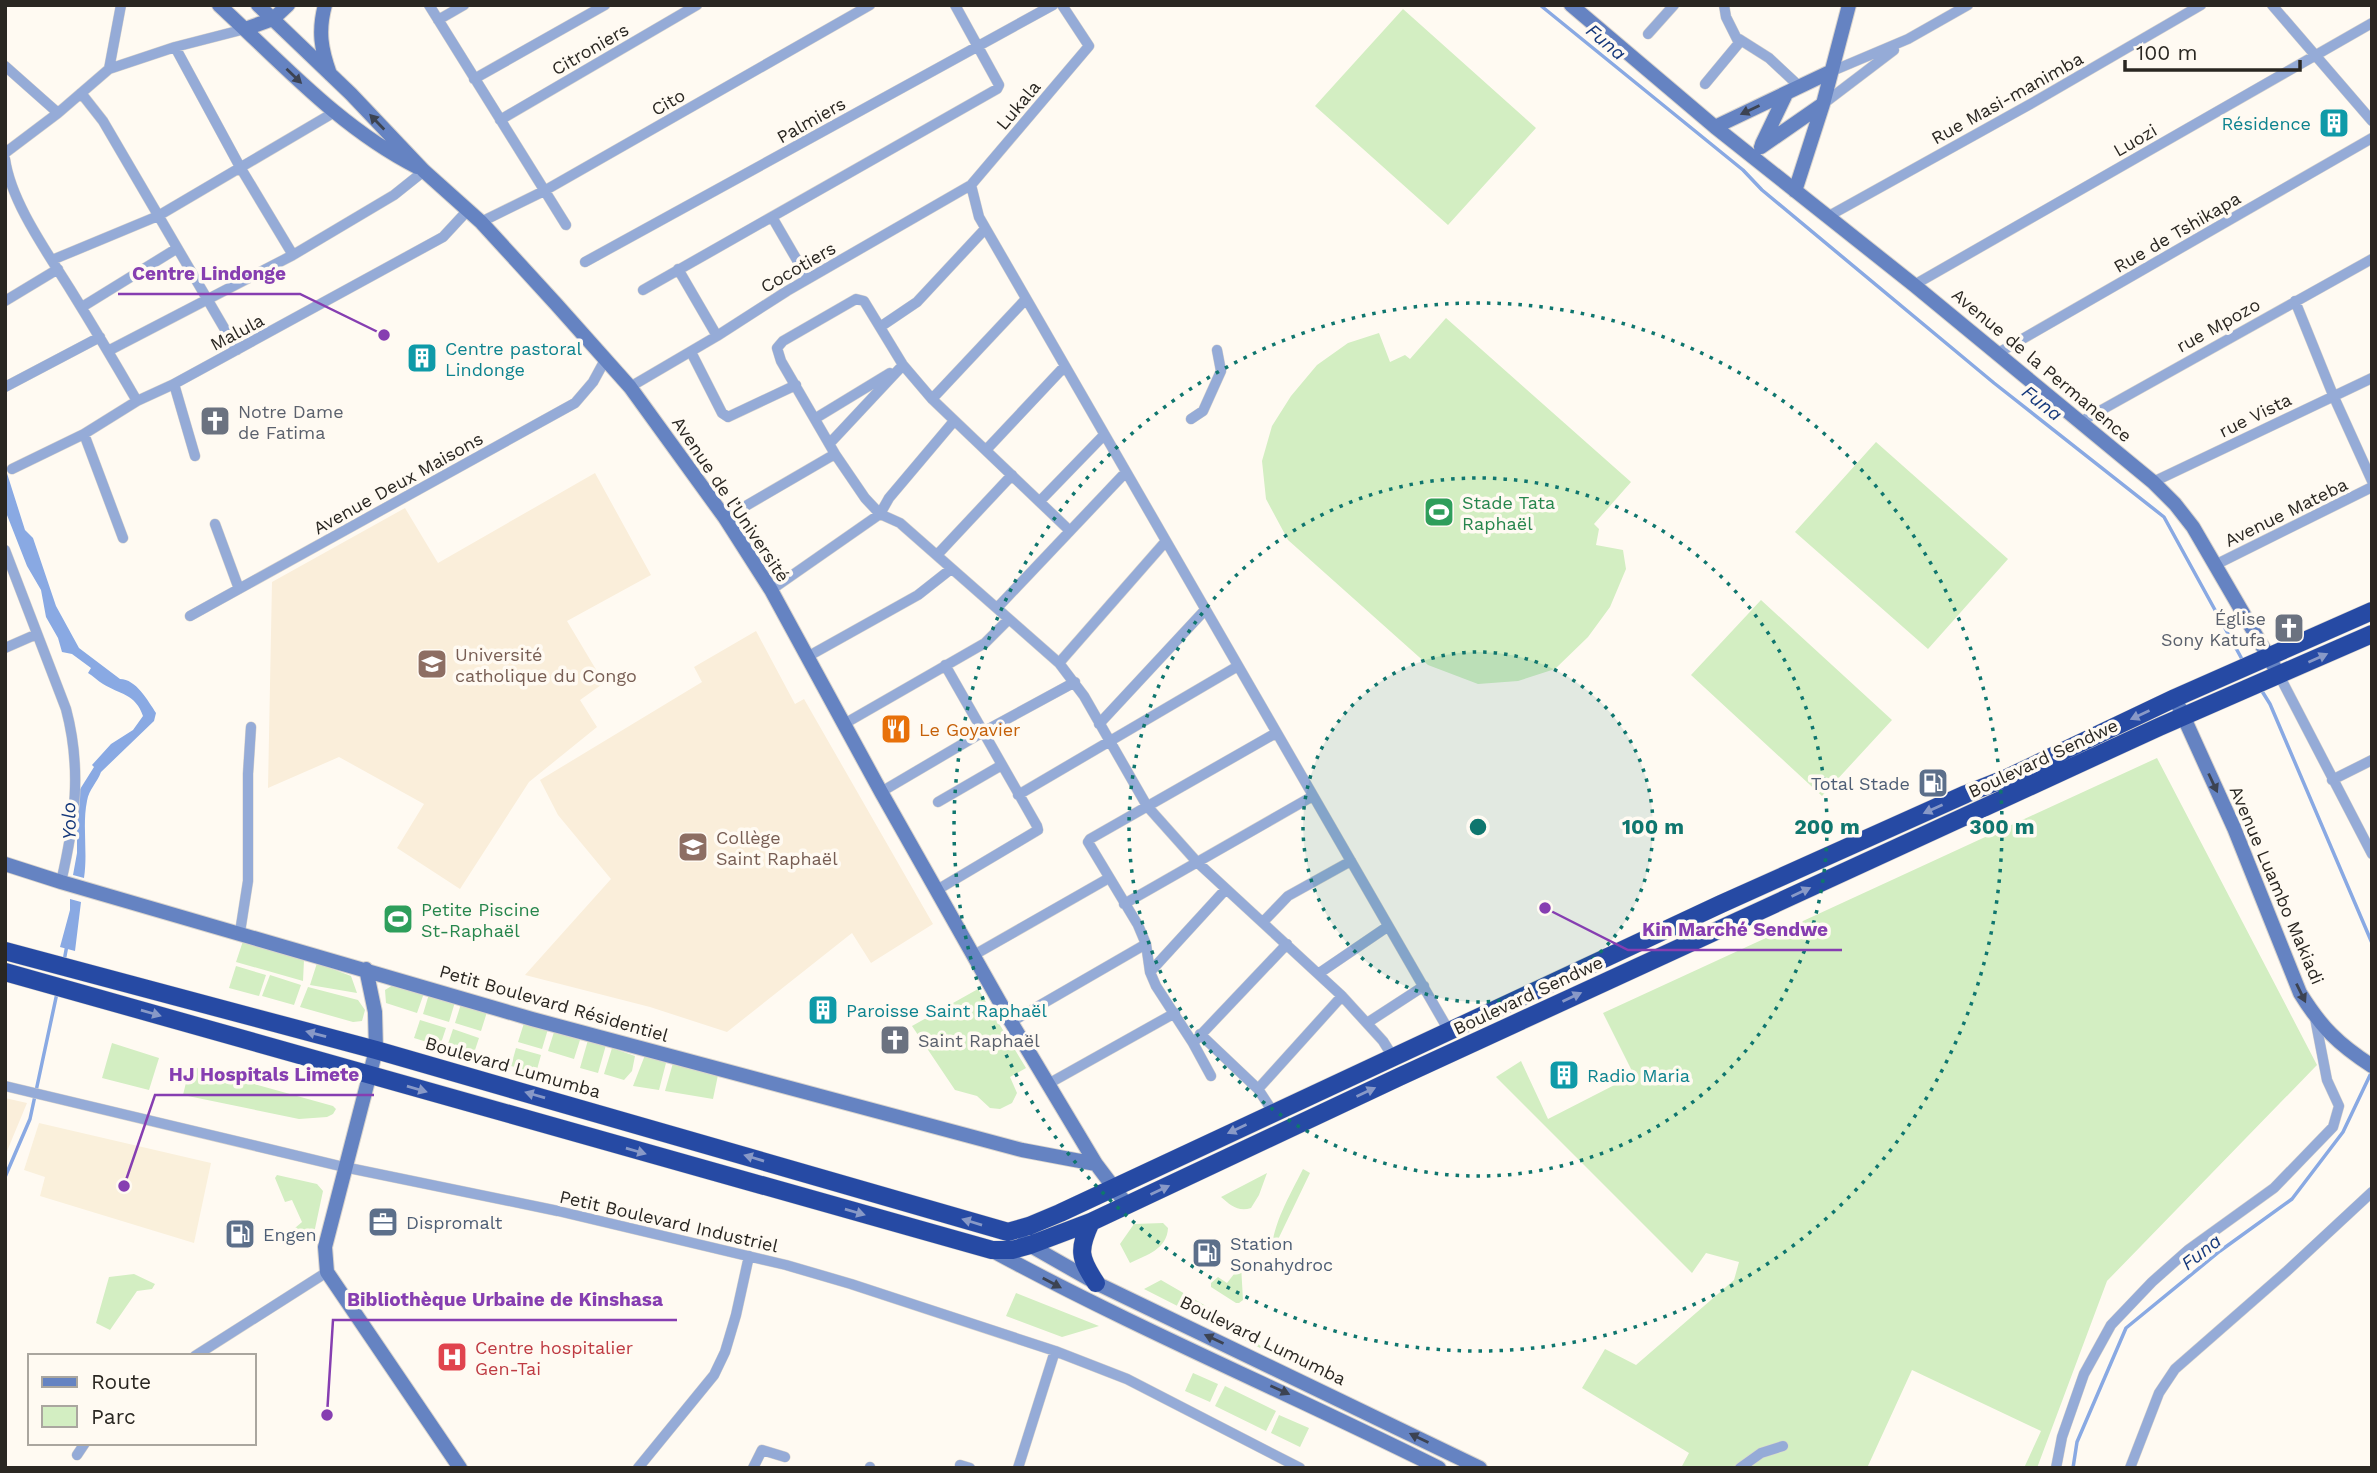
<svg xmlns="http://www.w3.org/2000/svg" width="2377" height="1473" viewBox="0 0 2377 1473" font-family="'Work Sans',sans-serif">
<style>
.built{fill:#faeeda}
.medical{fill:#faf0db}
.green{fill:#d3eec2}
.water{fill:#89a9e3}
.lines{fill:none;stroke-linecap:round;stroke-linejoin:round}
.stream{stroke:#89a9e3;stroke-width:3.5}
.street-casing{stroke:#d9d4cd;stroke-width:11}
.secondary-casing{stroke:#d9d4cd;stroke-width:16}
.highway-casing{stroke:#d9d4cd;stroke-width:19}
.street{stroke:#95abd7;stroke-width:10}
.secondary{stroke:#6583c2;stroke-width:14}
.highway{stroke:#264aa4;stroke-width:18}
.oneway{fill:#3c4352}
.oneway2{fill:#8899c7}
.ring{fill:none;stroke:#0f766e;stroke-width:3.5;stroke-dasharray:3.5 7}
.labels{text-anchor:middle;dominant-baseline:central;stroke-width:7;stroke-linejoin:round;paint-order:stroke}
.street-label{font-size:18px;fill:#2a2722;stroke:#fffaf2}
.culture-label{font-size:18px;fill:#0d838f;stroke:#fffaf2;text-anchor:start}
.worship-label{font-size:18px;fill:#5b616d;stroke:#fffaf2;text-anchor:start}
.leisure-label{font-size:18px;fill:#27864d;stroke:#fffaf2;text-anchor:start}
.education-label{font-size:18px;fill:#785e54;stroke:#fffaf2;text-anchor:start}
.food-label{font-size:18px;fill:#c56008;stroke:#fffaf2;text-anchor:start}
.service-label{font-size:18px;fill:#4e5e75;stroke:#fffaf2;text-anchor:start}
.health-label{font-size:18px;fill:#be3a42;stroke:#fffaf2;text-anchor:start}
.water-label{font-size:19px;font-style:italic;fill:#15387b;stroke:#fffaf2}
.centre{fill:#0f766e;stroke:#fffaf2;stroke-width:3.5}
.ring-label{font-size:21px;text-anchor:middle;font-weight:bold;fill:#0f766e;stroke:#fffaf2;stroke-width:7;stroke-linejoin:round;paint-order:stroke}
.leader{fill:none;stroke:#863eb1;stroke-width:2.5}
.callout-dot{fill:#863eb1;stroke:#fffaf2;stroke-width:2.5}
.callout-label{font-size:19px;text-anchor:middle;font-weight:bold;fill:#863eb1;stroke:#fffaf2;stroke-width:7;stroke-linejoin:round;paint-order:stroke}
</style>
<rect width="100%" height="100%" fill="#fffaf2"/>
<path class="built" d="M595,473L651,575L567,621L604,683L580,700L597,727L529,782L460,889L397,848L424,804L339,757L268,788L272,582L405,508L438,563Z
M756,631L795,704L804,699L933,924L871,963L852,933L727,1032L650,1007L525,975L611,879L558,815L540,780L702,682L694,667Z
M5,1098L27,1103L5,1156Z"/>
<path class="medical" d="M39,1123L211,1163L194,1243L40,1196L45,1177L24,1170Z"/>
<path class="green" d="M1403,9L1536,128L1448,225L1315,106Z
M1446,318L1631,482L1594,524L1599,529L1596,545L1623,550L1626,569L1610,607L1588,637L1555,669L1518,681L1478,684L1428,665L1288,540L1266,499L1262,461L1272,426L1291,396L1317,365L1348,343L1379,333L1390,362L1405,355L1410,359Z
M1876,442L2008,559L1928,649L1795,532Z
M1761,600L1892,720L1822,796L1691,675Z
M2157,758L2317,1065L2107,1281L2037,1468H2024L2041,1431L1912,1370L1867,1468H1681L1689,1453L1582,1388L1605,1349L1636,1365L1734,1280L1739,1262L1706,1253L1692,1273L1496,1077L1521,1061L1548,1119L1634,1075L1603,1013Z
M243,941L304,960L303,981L236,962Z
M317,963L351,976L357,993L310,985Z
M236,966L266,975L259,996L229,988Z
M270,975L301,985L294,1005L262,996Z
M393,985L424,993L417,1013L386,1003L385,990Z
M308,987L358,1000L365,1010L362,1021L353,1022L300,1007Z
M978,989L1026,1068L1010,1077L1017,1093L1012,1103L1000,1109L990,1108L977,1096L955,1090L912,1026Z
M429,994L455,1002L449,1022L423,1014Z
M461,1004L487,1012L481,1031L455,1023Z
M420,1020L446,1028L440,1046L414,1038Z
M524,1023L548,1029L542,1049L518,1042Z
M453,1029L479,1038L473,1056L447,1047Z
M554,1032L580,1040L574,1059L548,1051Z
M588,1040L606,1045L598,1073L580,1068Z
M112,1043L159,1058L149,1090L102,1078Z
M516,1048L541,1055L536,1073L511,1066Z
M612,1048L635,1056L632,1071L624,1080L604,1074Z
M645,1055L659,1058L666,1063L659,1090L633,1086Z
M673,1063L718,1075L713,1099L665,1091Z
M190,1066L333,1106L336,1109L333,1114L327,1117L299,1119L183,1095Z
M1303,1169L1310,1173L1271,1254C1273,1223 1289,1197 1303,1169Z
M1267,1173L1259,1195L1251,1208C1238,1212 1230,1205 1221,1197Z
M277,1175L317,1184L323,1191L313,1238L310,1242H304L295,1228L302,1222L292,1200L285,1202L275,1178Z
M1163,1223L1168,1228C1167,1249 1147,1255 1130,1263L1120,1244L1134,1224Z
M1241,1265L1243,1300L1239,1303H1236L1211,1287V1283L1218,1277L1227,1283Z
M134,1274L155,1284L152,1289L137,1291L110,1330L96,1323L109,1277Z
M1161,1280L1244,1328L1264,1350L1144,1289Z
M1016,1293L1099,1326L1062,1337L1006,1316Z
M1193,1373L1218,1384L1210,1402L1185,1391Z
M1225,1386L1276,1411L1266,1431L1215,1406Z
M1279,1415L1309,1428L1300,1447L1271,1433Z"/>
<path class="water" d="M5,467L25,530L33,538L56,606L79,648L120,679C136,679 148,701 156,713L154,721L101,772C97,783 89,789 87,801C82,826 88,852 84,878L73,875L77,853V794L94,767L92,765L111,744L133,730L143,716C136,694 119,694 103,684C98,681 93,676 88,673L91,668L72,654L62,652L58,638L46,617L41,590L27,566L5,510Z
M70,899L81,902L75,951L60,947L70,910Z"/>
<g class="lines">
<path class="stream" d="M1540,5L1743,170L1762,190L1994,383L2164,517L2243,661
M2260,688L2270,704L2372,943
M64,961L67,945
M5,1177L30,1119L57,993
M2073,1468L2077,1442L2126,1328L2220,1251L2292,1199L2343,1132L2372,1071"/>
<g class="street-casing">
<path id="street" d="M429,5L566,225
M2272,5L2372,121
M438,20L464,5
M1648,34L1674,5
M1739,39L1769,58L1800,87
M175,47L240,167L293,255
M5,66L58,113
M109,69L175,47L245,29
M1830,72L1908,39L1968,5
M474,79L605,5
M1705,84L1739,43L1726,17L1724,5
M81,93L103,121L237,350
M1823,104L1894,50
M500,120L697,5
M5,153L58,113L109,69L121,5
M5,159C11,202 47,252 70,289C93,326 115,363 137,401
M971,185L979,217L1449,1031
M772,217L808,279
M1827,217L2034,102L2201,5
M481,222L544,191L870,5
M52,260L158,216L333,113
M585,262L1053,5
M678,269L717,336
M1914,285L2372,23
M643,290L997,89L999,85L955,5
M5,301L58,269
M2295,301L2333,395L2372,481
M82,307L176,249
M880,327L917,302L985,229
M108,351L293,255L394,195L424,171
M691,352L722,413L728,417L796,385
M1998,353L2372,138
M174,384L195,456
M5,387L100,337
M630,387L717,336L787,291L971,185L1089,46L1062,5
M932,399L1025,300
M816,418L890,373
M1191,419L1203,411L1221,371L1217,350
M2080,422L2372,259
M84,434L123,538
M830,443L903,365
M986,450L1064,367
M12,469L84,434L137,401L174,384L443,237L468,210
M2153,482L2372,378
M1040,501L1103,436
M725,518L835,454
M215,524L239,589
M1069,530L932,399L903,365L864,301L856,299L783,341L777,348L781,361L835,454L865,498L880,514L900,523L1059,663L1084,696L1147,806L1197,862L1342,996L1383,1041L1393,1057
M5,550L66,709C82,769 75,822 61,882
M937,555L1012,475
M2215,565L2372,487
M771,590L880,514L889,498L954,421
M997,608L1125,473
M190,616L575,403L593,382L605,360
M5,648L37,634
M807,657L918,595L951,569
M1059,663L1166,541
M2279,675L2372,854
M844,724L985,643L1009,619
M1099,724L1205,610
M2332,780L2372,760
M881,792L983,732L1075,682
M1018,795L1238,666
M938,802L1002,765
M937,890L1038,830L1037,826L945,665
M1124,904L1313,796
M1263,922L1288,896L1351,861
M240,932L248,881V774L251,727
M974,955L1109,878
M1150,972L1226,889
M1318,974L1387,927
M1011,1022L1146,944
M1367,1023L1424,986
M1200,1034L1258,1089L1273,1112
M1193,1043L1287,944
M1211,1076L1193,1043L1156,986L1150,972L1146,944L1138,925L1088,842L1090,839L1276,733
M1048,1084L1175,1013
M5,1086L344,1167L558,1211L786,1265L851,1284L1055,1351L1127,1379L1300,1468
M1258,1089L1342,996
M195,1356L327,1272
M77,1455L85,1443
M960,1465L970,1468
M638,1468L714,1375L725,1352L736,1315L749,1256
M753,1468L762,1450L785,1457
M870,1468V1467
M1018,1468L1055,1351
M1740,1468L1761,1453L1783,1446
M2056,1468L2062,1437L2084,1374L2111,1325L2152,1282L2188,1250L2274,1188L2333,1127L2339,1106L2327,1080L2315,1018
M2130,1468L2159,1393L2175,1369L2287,1271L2372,1192"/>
</g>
<g class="secondary-casing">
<path id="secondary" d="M219,5C282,63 340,128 417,167
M258,5L351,94L424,171L481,222L556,304L630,387L725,518L771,590L881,792L1011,1022L1096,1164L1127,1205
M325,5C318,31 321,49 330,74
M1571,5L1715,127L1914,285L2153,482L2175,504L2193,527L2279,675
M245,29L273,19L288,5
M1715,127L1830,72
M1762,144L1786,94
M1761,147L1823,104
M1795,191L1823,104L1849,5
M2175,698L2234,828L2300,993C2321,1027 2338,1044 2372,1066
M5,864L61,882L532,1019L1022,1150L1096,1164
M366,969L375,1012L376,1050L325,1247L327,1272L460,1468
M1024,1242L1096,1283L1480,1468
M993,1251C1139,1330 1291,1394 1439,1468"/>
</g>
<g class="highway-casing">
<path id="highway" d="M5,951L376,1050L1008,1232L1029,1226L1060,1213L1721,904L1966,794L2009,777L2175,698L2372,611
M5,972L992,1250H1012L1030,1245L1091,1222L1399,1077L2159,727L2372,634
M1091,1222C1078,1250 1079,1257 1096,1283"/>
</g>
<use href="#street" class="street"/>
<use href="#secondary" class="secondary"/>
<use href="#highway" class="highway"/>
</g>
<defs><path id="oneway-solid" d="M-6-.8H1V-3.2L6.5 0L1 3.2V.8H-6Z" transform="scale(1.75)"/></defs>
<g class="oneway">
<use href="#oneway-solid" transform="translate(294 76) rotate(44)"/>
<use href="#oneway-solid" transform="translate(1750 110) rotate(155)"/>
<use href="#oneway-solid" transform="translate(377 122) rotate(-134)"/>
<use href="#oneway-solid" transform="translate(2213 783) rotate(65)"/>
<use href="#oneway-solid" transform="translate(2301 993) rotate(64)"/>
<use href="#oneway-solid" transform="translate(1052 1283) rotate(28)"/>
<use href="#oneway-solid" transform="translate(1214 1339) rotate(-155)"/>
<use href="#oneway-solid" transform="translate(1280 1390) rotate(24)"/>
<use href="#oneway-solid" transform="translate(1419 1438) rotate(-154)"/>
</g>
<g class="oneway2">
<use href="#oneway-solid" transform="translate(2318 658) rotate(-24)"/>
<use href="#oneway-solid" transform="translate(2140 715) rotate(155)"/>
<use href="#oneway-solid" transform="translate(1933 809) rotate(156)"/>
<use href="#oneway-solid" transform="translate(1801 892) rotate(-25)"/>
<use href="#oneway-solid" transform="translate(1572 997) rotate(-25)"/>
<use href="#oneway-solid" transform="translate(151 1013) rotate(16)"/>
<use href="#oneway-solid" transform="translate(316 1034) rotate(-165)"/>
<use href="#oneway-solid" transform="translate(417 1089) rotate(16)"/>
<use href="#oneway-solid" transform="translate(1366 1092) rotate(-25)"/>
<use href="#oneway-solid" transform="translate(535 1095) rotate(-164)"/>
<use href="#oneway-solid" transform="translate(1237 1129) rotate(155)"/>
<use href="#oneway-solid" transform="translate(636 1151) rotate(16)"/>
<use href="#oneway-solid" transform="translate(754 1158) rotate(-163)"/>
<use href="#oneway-solid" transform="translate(1160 1190) rotate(-25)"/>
<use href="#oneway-solid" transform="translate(855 1212) rotate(16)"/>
<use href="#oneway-solid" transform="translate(972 1222) rotate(-163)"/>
</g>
<circle cx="1478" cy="827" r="175" fill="#0f766e" fill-opacity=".12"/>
<g class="ring">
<circle cx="1478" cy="827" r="175"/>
<circle cx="1478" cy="827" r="349"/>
<circle cx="1478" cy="827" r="524"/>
</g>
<defs>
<g id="building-square" transform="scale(1.575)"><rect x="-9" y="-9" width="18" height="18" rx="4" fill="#0f9aa8" stroke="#fffaf2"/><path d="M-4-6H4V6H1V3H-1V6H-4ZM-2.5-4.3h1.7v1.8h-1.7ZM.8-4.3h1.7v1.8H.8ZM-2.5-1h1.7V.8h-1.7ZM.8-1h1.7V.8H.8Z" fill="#fff"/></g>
<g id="church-square" transform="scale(1.575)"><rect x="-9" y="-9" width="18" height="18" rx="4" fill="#6b7280" stroke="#fffaf2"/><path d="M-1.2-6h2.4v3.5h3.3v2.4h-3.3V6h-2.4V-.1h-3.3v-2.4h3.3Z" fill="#fff"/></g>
<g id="stadium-square" transform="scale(1.575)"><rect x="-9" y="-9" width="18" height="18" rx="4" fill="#2e9e5b" stroke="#fffaf2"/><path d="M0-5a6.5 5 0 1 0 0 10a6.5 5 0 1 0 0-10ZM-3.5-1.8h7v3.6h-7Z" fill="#fff"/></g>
<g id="university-square" transform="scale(1.575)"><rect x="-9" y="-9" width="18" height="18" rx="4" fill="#8d6e63" stroke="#fffaf2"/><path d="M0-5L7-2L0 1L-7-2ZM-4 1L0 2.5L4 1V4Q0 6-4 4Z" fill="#fff"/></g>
<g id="restaurant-square" transform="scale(1.575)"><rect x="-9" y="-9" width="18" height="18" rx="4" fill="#e8710a" stroke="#fffaf2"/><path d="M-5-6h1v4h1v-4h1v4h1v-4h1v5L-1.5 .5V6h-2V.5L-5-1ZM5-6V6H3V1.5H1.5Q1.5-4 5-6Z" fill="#fff"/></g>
<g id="fuel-square" transform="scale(1.575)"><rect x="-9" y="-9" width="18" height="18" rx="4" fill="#5c6f8a" stroke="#fffaf2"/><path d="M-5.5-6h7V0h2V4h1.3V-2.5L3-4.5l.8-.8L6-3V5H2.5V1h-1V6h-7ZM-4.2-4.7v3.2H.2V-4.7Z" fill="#fff"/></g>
<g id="school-square" transform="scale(1.575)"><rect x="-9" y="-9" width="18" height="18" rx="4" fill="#8d6e63" stroke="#fffaf2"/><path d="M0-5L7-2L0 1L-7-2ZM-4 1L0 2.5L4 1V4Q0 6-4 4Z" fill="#fff"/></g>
<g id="office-square" transform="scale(1.575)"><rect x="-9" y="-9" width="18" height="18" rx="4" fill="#5c6f8a" stroke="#fffaf2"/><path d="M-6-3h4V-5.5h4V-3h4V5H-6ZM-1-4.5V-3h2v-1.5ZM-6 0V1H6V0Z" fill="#fff"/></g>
<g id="hospital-square" transform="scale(1.575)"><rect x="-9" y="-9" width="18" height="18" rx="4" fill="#e0444e" stroke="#fffaf2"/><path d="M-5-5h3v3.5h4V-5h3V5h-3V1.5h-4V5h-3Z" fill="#fff"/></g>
</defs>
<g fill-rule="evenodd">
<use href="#building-square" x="2334" y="123"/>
<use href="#building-square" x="422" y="358"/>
<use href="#church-square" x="215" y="421"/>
<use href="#stadium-square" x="1439" y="512"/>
<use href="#church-square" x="2289" y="628"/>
<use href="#university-square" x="432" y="664"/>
<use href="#restaurant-square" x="896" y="729"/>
<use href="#fuel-square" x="1933" y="783"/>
<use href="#school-square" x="693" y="847"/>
<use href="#stadium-square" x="398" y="919"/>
<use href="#building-square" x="823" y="1010"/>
<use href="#church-square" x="895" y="1040"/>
<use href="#building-square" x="1564" y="1075"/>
<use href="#office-square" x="383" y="1222"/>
<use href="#fuel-square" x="240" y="1234"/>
<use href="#fuel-square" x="1207" y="1253"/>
<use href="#hospital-square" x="452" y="1357"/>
</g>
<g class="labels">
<g class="street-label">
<text transform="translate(590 49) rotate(-30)">Citroniers</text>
<text transform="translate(2007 98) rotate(-29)">Rue Masi-manimba</text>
<text transform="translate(668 102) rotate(-30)">Cito</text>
<text transform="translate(1018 105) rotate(-50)">Lukala</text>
<text transform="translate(811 120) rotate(-29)">Palmiers</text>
<text transform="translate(2135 140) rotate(-30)">Luozi</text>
<text transform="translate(2177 232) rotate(-30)">Rue de Tshikapa</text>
<text transform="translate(798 267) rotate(-30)">Cocotiers</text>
<text transform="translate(2218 325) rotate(-29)">rue Mpozo</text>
<text transform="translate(237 332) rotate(-28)">Malula</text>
<text transform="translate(2042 365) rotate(40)">Avenue de la Permanence</text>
<text transform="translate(2255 415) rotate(-26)">rue Vista</text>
<text transform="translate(398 483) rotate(-29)">Avenue Deux Maisons</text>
<text transform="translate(731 499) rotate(56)">Avenue de l’Université</text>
<text transform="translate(2286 512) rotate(-26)">Avenue Mateba</text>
<text transform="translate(2043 758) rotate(-25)">Boulevard Sendwe</text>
<text transform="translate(2277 885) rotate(67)">Avenue Luambo Makiadi</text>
<text transform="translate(1528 995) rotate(-25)">Boulevard Sendwe</text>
<text transform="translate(554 1003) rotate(16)">Petit Boulevard Résidentiel</text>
<text transform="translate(513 1067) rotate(16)">Boulevard Lumumba</text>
<text transform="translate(669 1221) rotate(13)">Petit Boulevard Industriel</text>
<text transform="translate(1263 1340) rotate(26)">Boulevard Lumumba</text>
</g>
<g class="culture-label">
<text x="2311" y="123" text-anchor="end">Résidence</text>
<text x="445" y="348">Centre pastoral<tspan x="445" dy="21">Lindonge</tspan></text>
<text x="846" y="1010">Paroisse Saint Raphaël</text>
<text x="1587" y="1075">Radio Maria</text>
</g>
<g class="worship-label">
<text x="238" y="411">Notre Dame<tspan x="238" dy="21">de Fatima</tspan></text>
<text x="2266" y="618" text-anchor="end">Église<tspan x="2266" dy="21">Sony Katufa</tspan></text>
<text x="918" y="1040">Saint Raphaël</text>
</g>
<g class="leisure-label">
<text x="1462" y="502">Stade Tata<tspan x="1462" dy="21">Raphaël</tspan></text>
<text x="421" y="909">Petite Piscine<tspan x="421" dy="21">St-Raphaël</tspan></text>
</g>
<g class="education-label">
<text x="455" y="654">Université<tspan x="455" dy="21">catholique du Congo</tspan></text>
<text x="716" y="837">Collège<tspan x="716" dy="21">Saint Raphaël</tspan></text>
</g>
<g class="food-label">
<text x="919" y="729">Le Goyavier</text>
</g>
<g class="service-label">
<text x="1910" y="783" text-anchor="end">Total Stade</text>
<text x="406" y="1222">Dispromalt</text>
<text x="263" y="1234">Engen</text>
<text x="1230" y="1243">Station<tspan x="1230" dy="21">Sonahydroc</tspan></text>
</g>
<g class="health-label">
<text x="475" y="1347">Centre hospitalier<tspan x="475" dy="21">Gen-Tai</tspan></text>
</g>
<g class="water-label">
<text transform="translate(1606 42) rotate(40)">Funa</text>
<text transform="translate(2042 403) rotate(38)">Funa</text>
<text transform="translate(69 821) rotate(-91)">Yolo</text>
<text transform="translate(2201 1252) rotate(-38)">Funa</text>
</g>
</g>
<circle cx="1478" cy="827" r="10" class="centre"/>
<g class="ring-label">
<text x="1653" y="834">100 m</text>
<text x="1827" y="834">200 m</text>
<text x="2002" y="834">300 m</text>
</g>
<path class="leader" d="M384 335L300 294H118M1545 908L1628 950H1842M124 1186L155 1095H374M327 1415L333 1320H677"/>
<g class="callout-dot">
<circle cx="384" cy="335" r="7"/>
<circle cx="1545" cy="908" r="7"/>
<circle cx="124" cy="1186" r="7"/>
<circle cx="327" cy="1415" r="7"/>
</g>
<g class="callout-label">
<text x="209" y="280">Centre Lindonge</text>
<text x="1735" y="936">Kin Marché Sendwe</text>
<text x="264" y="1081">HJ Hospitals Limete</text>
<text x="505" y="1306">Bibliothèque Urbaine de Kinshasa</text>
</g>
<rect width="2377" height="1473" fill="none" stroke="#2a2722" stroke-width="14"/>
<rect x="28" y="1354" width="228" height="91" fill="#fffaf2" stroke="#aaa69f" stroke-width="2"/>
<rect x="42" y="1377" width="35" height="10" fill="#6583c2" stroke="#aaa69f" stroke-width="2"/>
<text x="91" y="1389" font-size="21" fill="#2a2722">Route</text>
<rect x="42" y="1406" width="35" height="21" fill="#d3eec2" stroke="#aaa69f" stroke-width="2"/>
<text x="91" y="1424" font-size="21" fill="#2a2722">Parc</text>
<path d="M2125 60v10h175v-10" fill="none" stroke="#2a2722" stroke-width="3.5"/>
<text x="2136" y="60" font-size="21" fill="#2a2722" stroke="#fffaf2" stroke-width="5" paint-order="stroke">100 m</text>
</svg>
